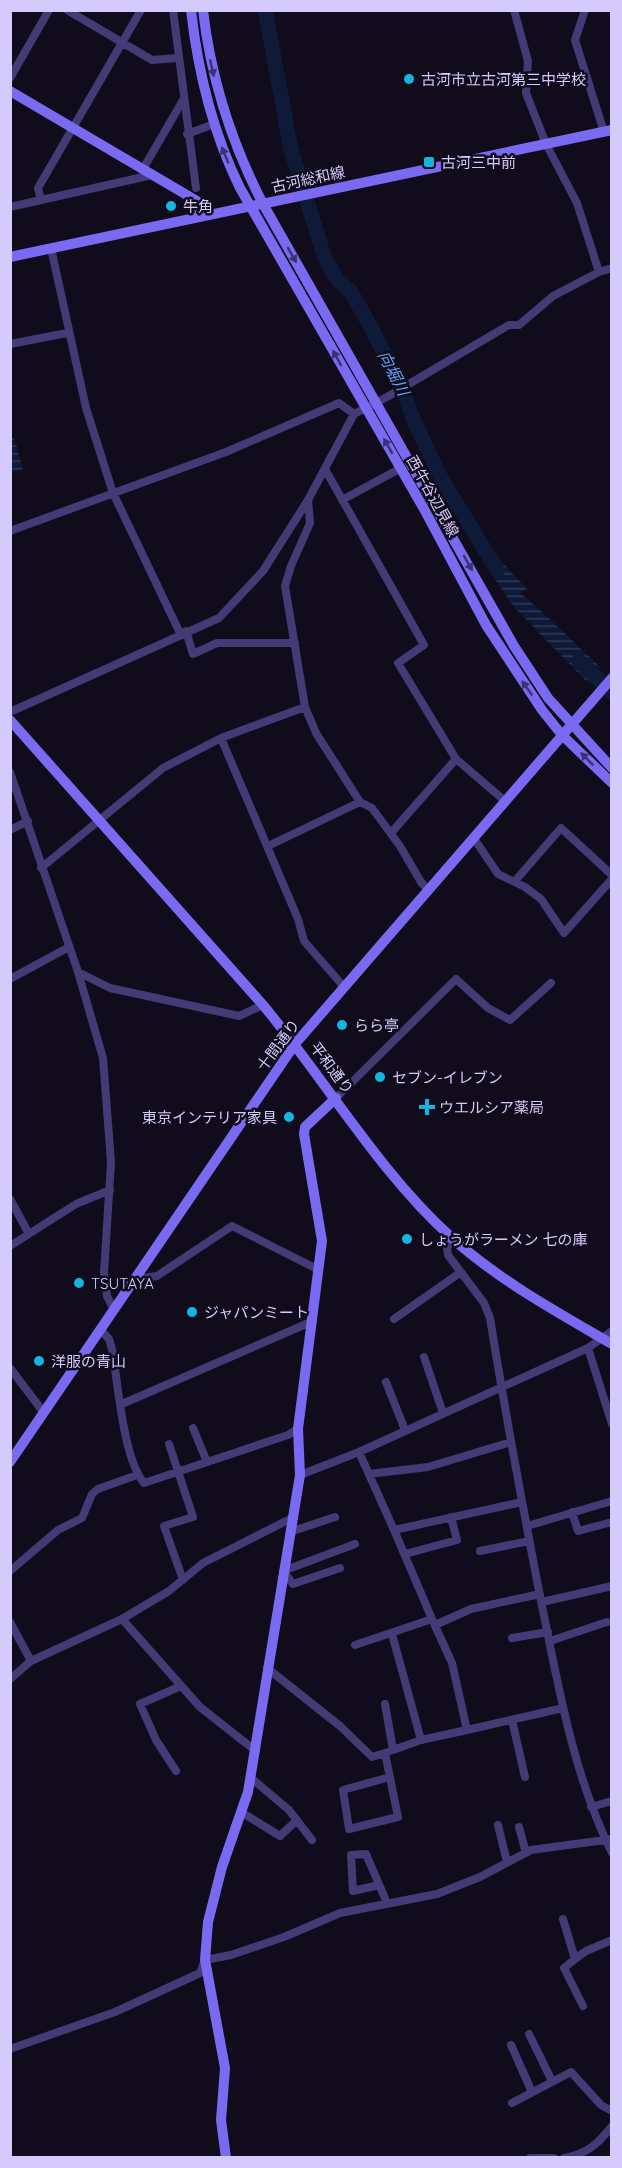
<svg xmlns="http://www.w3.org/2000/svg" width="622" height="2168" font-family="Quicksand,'Noto Sans JP',sans-serif">
	<defs>
		<pattern id="water-rules" width="6" height="5" patternUnits="userSpaceOnUse" patternTransform="scale(1.5)"><rect width="6" height="5" fill="#0e1a38"/><path d="M0 2.5h6" fill="none" stroke="#303a56"/></pattern>
	</defs>
	<rect width="100%" height="100%" fill="#100c1b"/>
	<path fill="url(#water-rules)" d="M14 438 23 469 11 472V439Z
		M486 554 498 558 527 589 520 593C548 616 573 642 600 667L587 682 513 606 483 561Z"/>
	<g fill="none" stroke-linecap="round" stroke-linejoin="round">
		<path stroke="#0e1a38" stroke-width="15" d="M265 10 291 149 324 256 337 279 351 292 368 322 402 387 414 421 441 478 497 570
			M579 661 612 692"/>
		<path stroke="#433b76" stroke-width="8" d="M67 10 152 60 177 58
			M173 10 196 188
			M514 10 528 61 526 93 546 144 577 203 599 272
			M585 10 575 40 604 132
			M10 78 49 10
			M187 134 214 124
			M143 169 183 100
			M41 200 38 188 141 10
			M10 207 152 175
			M51 248 86 408 113 493 180 633
			M10 344 67 333
			M325 469 424 645 398 663 456 759
			M308 500 310 523 291 566 285 586 305 707 316 733 360 802 372 808 400 846 421 882 428 890
			M342 500 401 468
			M10 531 226 452 339 403 354 414
			M186 631 193 654 217 643H295
			M10 712 219 618 263 571 308 500 354 414 387 397 509 325H519L553 296 599 272 612 268
			M221 738 298 919 304 941 344 987
			M10 772 78 972 103 1058 111 1162 104 1273 107 1296 114 1310
			M10 830 28 821
			M391 833 456 759 505 801
			M473 837 498 874 525 887 541 899 564 933 612 879
			M268 846 360 802
			M41 868 163 768 221 738 305 707
			M515 881 561 828 612 875
			M78 972 110 988 239 1016 263 1005
			M10 979 69 947
			M336 1098 456 979 488 1008 510 1020 551 983
			M10 1199 29 1234
			M453 1239 447 1248 448 1255 484 1303 490 1318C505 1411 522 1503 540 1596 558 1683 572 1772 612 1853
			M10 1246 76 1204 110 1190
			M136 1279 157 1276 232 1226 319 1270
			M394 1319 461 1272
			M101 1330 109 1339 112 1349C118 1382 123 1459 144 1483L288 1435 298 1429
			M588 1348 612 1424
			M424 1357 443 1413
			M10 1368 44 1413
			M386 1382 405 1430
			M122 1404 313 1321
			M193 1428 207 1462
			M169 1444 193 1517 164 1526 183 1580
			M359 1452 394 1530 522 1502
			M369 1474 428 1467 511 1442
			M300 1475 359 1452 588 1348 612 1331
			M572 1512 578 1531 612 1522
			M527 1526 612 1501
			M290 1532 335 1517
			M480 1551 529 1541
			M405 1554 457 1540 451 1517
			M340 1568 293 1584 283 1571 355 1544
			M10 1571 58 1530 82 1518 92 1494 98 1489 137 1475
			M542 1602 612 1586
			M122 1619 200 1707 256 1751
			M10 1622 31 1661
			M435 1625 471 1609 540 1594
			M512 1638 548 1632
			M550 1641 607 1622
			M355 1645 432 1619 394 1530
			M267 1668 340 1726 372 1757 388 1752
			M10 1679 31 1661 122 1619 169 1591 203 1563 292 1518
			M385 1704 393 1750 421 1740 392 1634
			M512 1720 525 1777
			M467 1730 563 1708
			M421 1740 467 1730 452 1663 432 1619
			M385 1753 398 1817 349 1829 343 1790 390 1777
			M176 1771 156 1740 140 1704 181 1686
			M251 1778 289 1810 312 1840
			M591 1807 612 1801
			M241 1812 280 1836 297 1820
			M498 1825 507 1862
			M519 1827 526 1853
			M379 1885 353 1891 351 1855 366 1854 387 1903
			M563 1919 575 1959 564 1968 583 2006
			M575 1959 586 1951 612 1940
			M529 2034 552 2081
			M511 2045 532 2092
			M10 2049 115 2012 200 1973 205 1960 231 1955 284 1937 340 1913 437 1894 480 1877 531 1850 612 1839
			M512 2103 571 2072 601 2105 612 2111
			M530 2158H554
			M564 2158C587 2154 598 2144 612 2126"/>
		<path stroke="#7a6af2" stroke-width="10" d="M191 10C198 73 212 131 240 188L424 509 486 625 542 710 562 735 612 783
			M203 10C211 80 231 142 263 204L514 646 548 698 612 768
			M10 91 197 201 201 217
			M10 257 612 130
			M10 720 263 1005C327 1082 378 1171 452 1238 500 1281 557 1312 612 1344
			M10 1462 295 1044 612 678
			M226 2158 221 2120 225 2068 205 1960 208 1922 222 1867 248 1792 300 1475 298 1429 322 1241 304 1134 305 1127 336 1098"/>
	</g>
	<defs><path id="oneway-solid" d="M-6-.8H1V-3.2L6.5 0L1 3.2V.8H-6Z" transform="scale(1.5)"/></defs>
	<g fill="#3a3271">
		<use href="#oneway-solid" transform="translate(212 68) rotate(77)"/>
		<use href="#oneway-solid" transform="translate(225 155) rotate(-113)"/>
		<use href="#oneway-solid" transform="translate(292 255) rotate(60)"/>
		<use href="#oneway-solid" transform="translate(337 358) rotate(-119)"/>
		<use href="#oneway-solid" transform="translate(388 446) rotate(-120)"/>
		<use href="#oneway-solid" transform="translate(468 563) rotate(60)"/>
		<use href="#oneway-solid" transform="translate(527 688) rotate(-125)"/>
		<use href="#oneway-solid" transform="translate(587 759) rotate(-135)"/>
	</g>
	<g fill="#13b7de" stroke="#100c1b" stroke-width="2">
		<circle cx="409" cy="79" r="6"/>
		<rect x="423" y="156" width="12" height="12" rx="3"/>
		<circle cx="171" cy="206" r="6"/>
		<circle cx="342" cy="1025" r="6"/>
		<circle cx="380" cy="1077" r="6"/>
		<path d="M424 1098h6v6h6v6h-6v6h-6v-6h-6v-6h6z"/>
		<circle cx="289" cy="1117" r="6"/>
		<circle cx="407" cy="1239" r="6"/>
		<circle cx="79" cy="1283" r="6"/>
		<circle cx="192" cy="1312" r="6"/>
		<circle cx="39" cy="1361" r="6"/>
	</g>
	<g text-anchor="middle" dominant-baseline="central" stroke-width="5" stroke-linejoin="round" paint-order="stroke">
		<g font-size="15" fill="#d4cafb" stroke="#100c1b" text-anchor="start">
			<text x="421" y="79">古河市立古河第三中学校</text>
			<text x="441" y="162">古河三中前</text>
			<text x="183" y="206">牛角</text>
			<text x="354" y="1025">らら亭</text>
			<text x="392" y="1077">セブン-イレブン</text>
			<text x="439" y="1107">ウエルシア薬局</text>
			<text x="277" y="1117" text-anchor="end">東京インテリア家具</text>
			<text x="419" y="1239">しょうがラーメン 七の庫</text>
			<text x="91" y="1283">TSUTAYA</text>
			<text x="204" y="1312">ジャパンミート</text>
			<text x="51" y="1361">洋服の青山</text>
		</g>
		<g font-size="15" fill="#d4cafb" stroke="#100c1b">
			<text transform="translate(308 179) rotate(-12)">古河総和線</text>
			<text transform="translate(433 496) rotate(61)">西牛谷辺見線</text>
			<text transform="translate(278 1045) rotate(-53)">十間通り</text>
			<text transform="translate(332 1068) rotate(53)">平和通り</text>
		</g>
		<g font-size="16" font-style="italic" fill="#61a1f2" stroke="#100c1b">
			<text transform="translate(394 373) rotate(63)">向堀川</text>
		</g>
	</g>
	<rect width="622" height="2168" fill="none" stroke="#d4cafb" stroke-width="24"/>
</svg>
